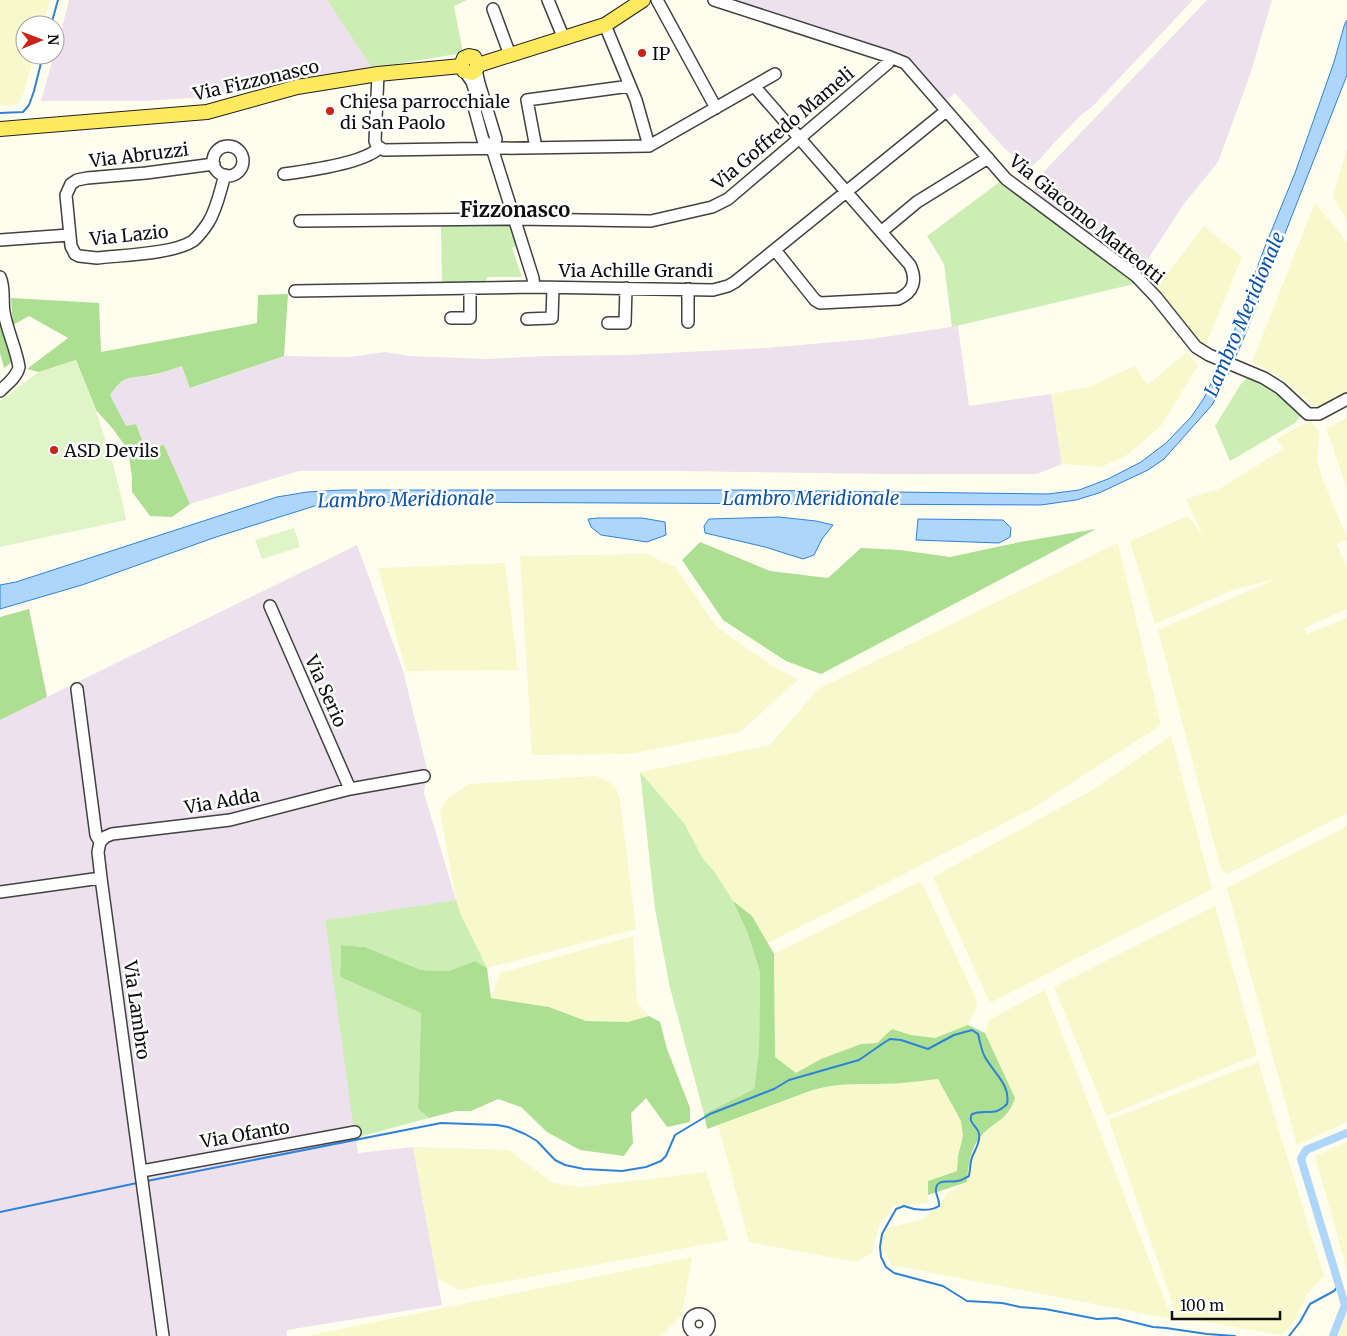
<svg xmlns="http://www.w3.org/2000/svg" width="1347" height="1336" font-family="Merriweather,serif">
	<rect width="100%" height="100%" fill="#fffeee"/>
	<path fill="#ede1ed" d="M69 0H327L372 68 292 79 220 96 146 101H41L54 55H55Z
		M730 0H1193L1092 107 1081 115 1054 143 1041 158 1029 169 1004 148 955 93 946 101 914 62 899 53Z
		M1207 0H1272L1251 72 1218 162 1183 205 1141 270 1033 192 1034 182Z
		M958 326 969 406 1051 394 1062 464 1037 474H887L677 471H299L190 504 164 445 145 448 136 424 126 427 110 395 116 385 129 377 150 376 182 366 191 388 284 356 350 357 385 352 409 356 488 359 545 356 627 355 765 348 870 339Z
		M357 545 403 670 427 769 424 793 456 900 325 920 358 1153 413 1147 442 1305 287 1330V1336H0V720Z"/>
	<path fill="#f7f8cb" d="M0 0H50L43 25H25V55H34L23 95 18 103 13 105H0Z
		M1347 149V221L1333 197Z
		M1315 203 1347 242V393L1317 409 1279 376 1252 362Z
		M1204 226 1242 257 1204 349 1156 288Z
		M1187 352 1198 366 1161 426 1127 455 1101 467 1062 464 1051 394 1088 387 1135 366 1147 385Z
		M1347 418V488L1326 428Z
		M1310 421 1319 431 1317 461 1323 480 1347 537V540L1337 544 1347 569V609L1304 628 1307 634 1347 618V813L1227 874 1221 870 1158 630 1276 579 1235 589 1155 624 1130 541 1188 516 1203 535 1186 499 1221 488 1283 449 1276 439Z
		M1118 543 1161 725 1030 810 766 944 752 916 733 901 714 871 703 859 684 823 640 772 770 745 818 689Z
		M647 554 675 567 717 627 768 663 798 680 740 732 630 754 532 755 520 556Z
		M505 563 518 670 406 671 378 568Z
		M1171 736 1212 889 990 1003 933 877 1091 791Z
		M596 776 608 781 616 788 620 799 636 929 487 968 461 915 456 900 440 811 448 798 469 784Z
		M1347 826V1122L1297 1145 1227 888Z
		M921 881 978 1003 968 1025 935 1038 911 1035 892 1029 877 1043 861 1044 821 1059 796 1073 775 1057 774 954Z
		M1215 906 1257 1055 1107 1116 1054 987Z
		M633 936 637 1002 649 1016 628 1022 586 1021 549 1007 491 998 500 973Z
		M1045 990 1172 1319 891 1265 880 1240 888 1228 921 1220 939 1206 946 1194 967 1182 969 1159 981 1136 1011 1111 1015 1098 985 1033 989 1020Z
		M1258 1062 1324 1276 1308 1293 1292 1325 1281 1335 1177 1317 1109 1120Z
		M938 1079 961 1121 963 1136 958 1156 957 1171 928 1181V1203L894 1206 879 1226 872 1253 856 1262 749 1242 718 1124 830 1085 854 1083 880 1084Z
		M1347 1142V1271L1315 1156Z
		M413 1147 509 1150 553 1183 582 1187 706 1172 729 1240 459 1290 437 1278Z
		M692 1257 682 1315 661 1336H307Z
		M1347 1312V1336H1338Z"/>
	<path fill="#ccedb4" d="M327 0H467L454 6 463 53 372 68Z
		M1001 181 1009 190 1028 201 1129 275 1134 284 952 327 944 264 927 236Z
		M509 224 512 227 518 245 512 248 522 277H487L486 284H442L441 225Z
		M1248 377 1274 387 1301 415 1295 423 1230 461 1215 426 1241 384Z
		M640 772 684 823 703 859 714 871 733 901 748 934 760 972 759 1052 754 1089 704 1114 670 988 655 909Z
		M456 900 461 915 487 968 475 961 448 971 421 970 365 947 341 945 340 977 421 1013 418 1109 429 1118 355 1138 325 920Z"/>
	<path fill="#acdf92" d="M288 294 284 356 190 388 182 366C172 369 161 373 151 375 129 379 125 373 110 395L126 426 136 424 145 448 164 445 190 504 172 517 150 516 132 492V477L128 450 113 429 96 410 76 360 39 372 27 369 68 338 29 316 13 325 11 298 99 303 101 352 257 323 258 295Z
		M0 299 12 362 4 368 0 353Z
		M1096 529 821 674 786 661 723 620 682 560 700 542 770 571 828 578 861 548 900 550 950 557 1020 542Z
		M29 609 47 697 0 720V617Z
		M733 901 752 916 774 954 775 1057 796 1073 821 1059 861 1044 877 1043 892 1029 911 1035 935 1038 968 1025 985 1033 1015 1098C1008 1120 996 1120 982 1135 970 1148 968 1166 967 1182L928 1195V1181L957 1171 958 1156 963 1136 961 1121 938 1079C919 1081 899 1084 879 1084 854 1084 838 1083 813 1090L707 1129 704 1114 754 1089 759 1051 760 972 748 934Z
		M341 945 365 947 421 970 448 971 475 961 487 968 491 998 549 1007 586 1021 628 1022 649 1016 660 1022 667 1049 690 1108V1122L667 1127 646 1098 631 1113 633 1143 624 1156 580 1150 547 1132 521 1107 498 1099 471 1111H456L429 1118 418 1109 421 1013 340 977Z"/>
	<path fill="#dff4c7" d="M76 360C97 412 116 465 126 520L0 547V401L37 373Z
		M294 528 300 547 262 559 255 540Z"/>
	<path fill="#aed6fb" stroke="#2e82d9" d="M1347 20V75L1248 328 1230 370 1212 405 1164 459 1148 470 1099 493 1076 500 1041 505 412 502 321 504 216 537 82 585 0 609V585L16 582 277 497 307 492 342 490H742L1048 494 1079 490 1108 479 1141 462 1166 443 1191 417 1204 398 1228 348 1264 249 1295 173 1334 62 1345 23Z
		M779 517 816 521 833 525 822 539 814 555 803 559 765 547 705 533 704 526 709 519Z
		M598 518H642L665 522 666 535 647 542 601 535 591 527 588 519Z
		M918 519 1003 520 1011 528 1010 537 999 543 916 540Z"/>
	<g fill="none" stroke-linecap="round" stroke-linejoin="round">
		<path stroke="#2e82d9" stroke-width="2" d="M51 25 58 0
			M0 113 23 112 29 105 34 91 43 55
			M147 1181 441 1123 497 1125 508 1127 525 1134 537 1141 555 1160 565 1165 584 1169 622 1171 646 1167 661 1161 666 1156 675 1135 710 1114 774 1089 789 1080 859 1060 885 1042 890 1039 901 1040 928 1049 954 1035 972 1030 978 1034C980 1041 981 1050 985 1057 993 1072 1011 1085 1007 1104 993 1118 987 1108 972 1114 967 1123 978 1126 979 1134 981 1144 973 1151 971 1161 970 1166 970 1171 969 1176 965 1178 961 1181 957 1181 949 1183 937 1178 936 1189 935 1195 940 1199 939 1206 930 1212 914 1210 904 1206L896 1209 882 1234 880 1247 881 1257 886 1267 894 1273 943 1286 967 1301 1002 1303 1020 1307 1045 1309 1097 1319 1116 1318 1153 1327 1166 1328 1207 1334 1235 1336
			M0 1212 137 1183
			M1289 1336 1300 1322 1310 1304 1334 1291 1339 1285"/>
		<path stroke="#aed6fb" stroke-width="8" d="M1333 1336 1345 1305 1301 1159 1306 1150 1347 1133"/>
		<defs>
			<path id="minor" d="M548 0 564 39
				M657 0 716 108
				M714 0 890 57 905 63 1006 179 1136 276 1156 297 1196 347 1209 355 1264 378 1280 388 1308 414H1319L1347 399
				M493 9 510 55
				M605 25 636 100 649 146
				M466 73 472 82 475 91 474 107 483 140 492 148 496 139 479 83 476 70
				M378 74 375 141 377 146 384 150 649 146 775 74
				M754 86 910 265C917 280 914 292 898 299L820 303 815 300 775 250
				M213 161a15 15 0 1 1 30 0a15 15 0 1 1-30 0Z
				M492 148 533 278 534 287
				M536 148 527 100 630 86
				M214 164 146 173 87 178 77 180 71 184 66 195 71 246 75 254 79 256 97 258C122 255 173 254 193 241 199 236 204 229 208 223 217 209 220 191 225 175
				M284 174C307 171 364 163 379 148
				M300 221 515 219 651 221 712 207 728 199 888 63 890 57
				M881 232 917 202 988 158
				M0 240 69 235
				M0 277C5 288 2 300 4 312 7 331 16 348 19 367 17 377 7 384 0 391
				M295 291 534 287 713 290 728 286 735 282 946 111
				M451 318H470V288
				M527 319 552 318 553 288
				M688 322V289
				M608 323H625L626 288
				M270 606 350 789
				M77 689 96 835 100 842 98 852 101 878 163 1336
				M100 842 105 837 112 834 230 820 350 789 424 776
				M0 892 101 878
				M142 1171 355 1132
				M689 1324a10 10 0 1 1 20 0a10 10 0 1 1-20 0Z"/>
			<path id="major" d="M461 66 464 71 472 73 476 70 478 65 605 25 643 0
				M461 66 464 58 469 56 474 57 478 65
				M0 129 207 112 297 87 378 74 461 66"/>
		</defs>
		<use href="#minor" stroke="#414141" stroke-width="14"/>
		<use href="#major" stroke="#1f1f1f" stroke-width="16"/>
		<use href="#minor" stroke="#fff" stroke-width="11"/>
		<use href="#major" stroke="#ffe95e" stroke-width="14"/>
	</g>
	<g fill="#ca2419" stroke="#fff" stroke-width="2">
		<circle cx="642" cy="53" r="5"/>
		<circle cx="330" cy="111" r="5"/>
		<circle cx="54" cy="450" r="5"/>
	</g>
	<g text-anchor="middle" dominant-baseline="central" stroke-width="5" stroke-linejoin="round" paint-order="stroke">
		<g font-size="18" fill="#0e0e0e" stroke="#fff" text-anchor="start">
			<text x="652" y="53">IP</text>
			<text x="340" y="101">Chiesa parrocchiale<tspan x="340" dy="21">di San Paolo</tspan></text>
			<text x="64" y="450">ASD Devils</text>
		</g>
		<g font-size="18" fill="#0e0e0e" stroke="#fff">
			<text transform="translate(256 80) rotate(-13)">Via Fizzonasco</text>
			<text transform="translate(783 128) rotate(-40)">Via Goffredo Mameli</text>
			<text transform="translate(139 155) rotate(-7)">Via Abruzzi</text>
			<text transform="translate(1087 219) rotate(39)">Via Giacomo Matteotti</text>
			<text transform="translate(129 235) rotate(-6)">Via Lazio</text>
			<text x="636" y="270">Via Achille Grandi</text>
			<text transform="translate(326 691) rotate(66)">Via Serio</text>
			<text transform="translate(222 801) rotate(-10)">Via Adda</text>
			<text transform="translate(137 1010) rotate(82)">Via Lambro</text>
			<text transform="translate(245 1134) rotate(-10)">Via Ofanto</text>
		</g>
		<g font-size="19" font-style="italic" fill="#0c54ab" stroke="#fff">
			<text transform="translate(1244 314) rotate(-67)">Lambro Meridionale</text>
			<text x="811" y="498">Lambro Meridionale</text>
			<text transform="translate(406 499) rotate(-1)">Lambro Meridionale</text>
		</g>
		<g font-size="20" font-weight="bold" fill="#0e0e0e" stroke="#fff">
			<text x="515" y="209">Fizzonasco</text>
		</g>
	</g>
	<g transform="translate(40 40) rotate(89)"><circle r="24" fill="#ffffff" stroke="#9f9f9f"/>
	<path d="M0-4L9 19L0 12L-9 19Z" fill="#ca2419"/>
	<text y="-8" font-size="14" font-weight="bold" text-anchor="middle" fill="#0e0e0e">N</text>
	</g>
	<path d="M1172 1311v8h108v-8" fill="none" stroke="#0e0e0e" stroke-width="2.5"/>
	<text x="1180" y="1311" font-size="15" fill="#0e0e0e" stroke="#ffffff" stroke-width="4" paint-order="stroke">100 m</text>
</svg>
